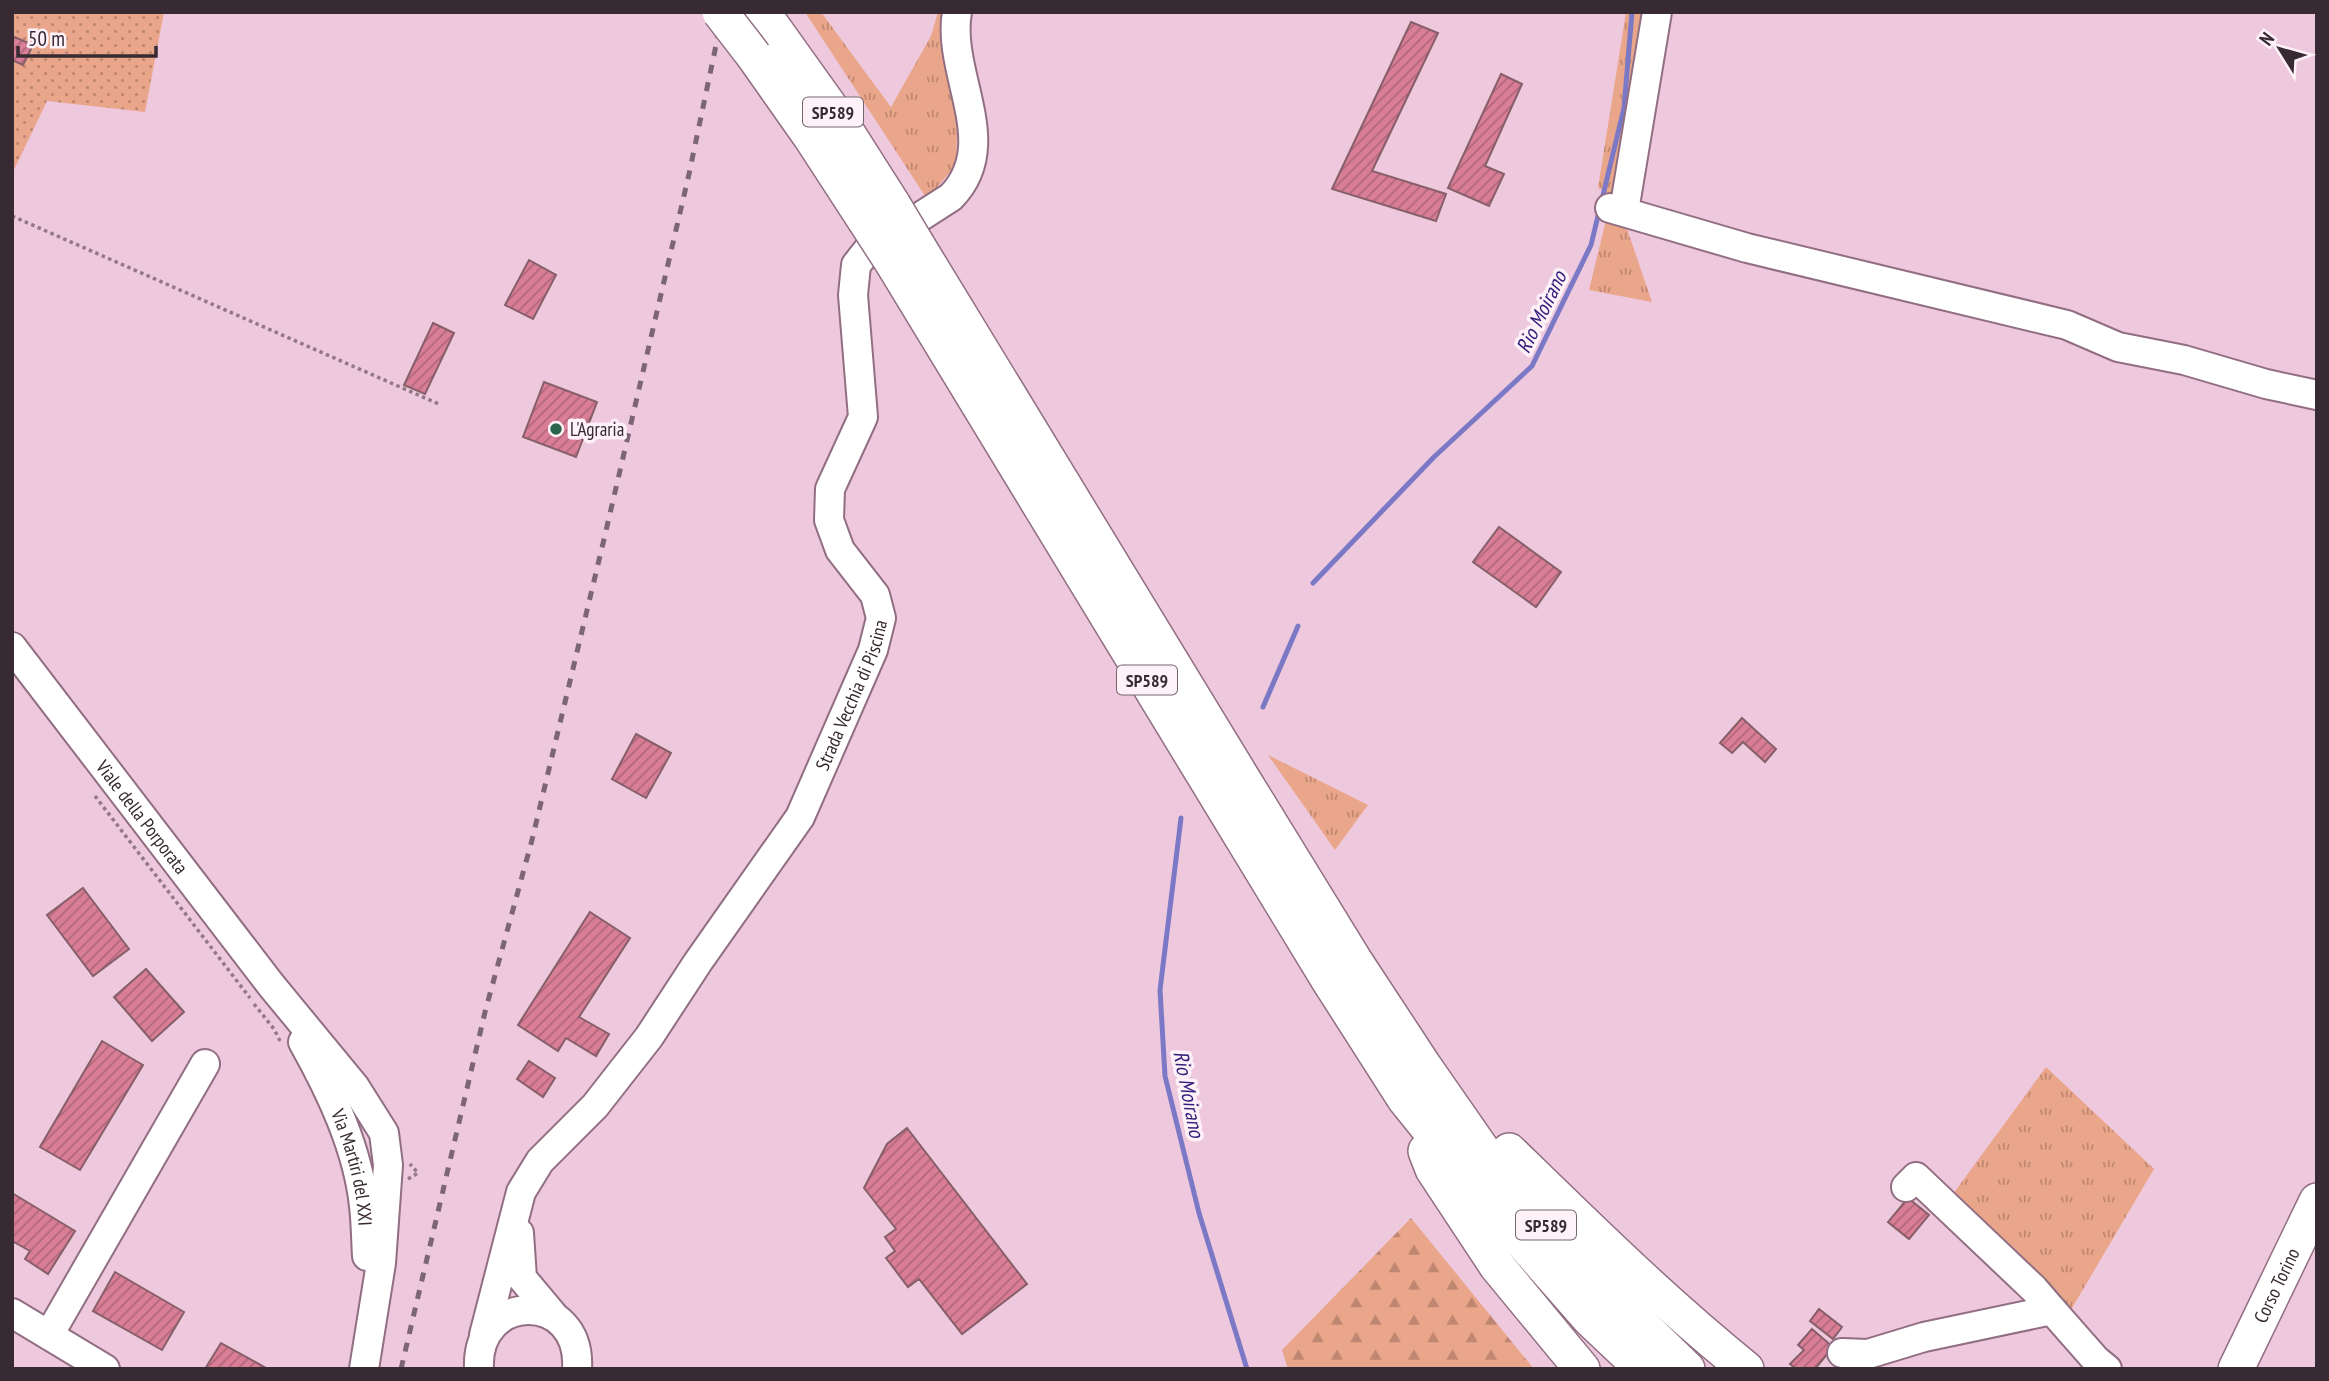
<svg xmlns="http://www.w3.org/2000/svg" width="2329" height="1381" font-family="'PT Sans Narrow',sans-serif">
	<defs>
		<pattern id="grass-tufts" width="24" height="20" patternUnits="userSpaceOnUse" patternTransform="scale(1.75)"><rect width="24" height="20" fill="#eaa68a"/><path d="M3 7l-1-3M5 7V3M7 7l1-3M15 17l-1-3M17 17v-4M19 17l1-3" fill="none" stroke="#bf8771"/></pattern>
		<pattern id="forest-firs" width="22" height="20" patternUnits="userSpaceOnUse" patternTransform="scale(1.75)"><rect width="22" height="20" fill="#eaa68a"/><path d="M5 1l3.5 6h-7zM16 11l3.5 6h-7z" fill="#bf8771"/></pattern>
		<pattern id="park-dots" width="8" height="8" patternUnits="userSpaceOnUse" patternTransform="scale(1.75)"><rect width="8" height="8" fill="#eaa68a"/><path d="M2 2h.1M6 6h.1" fill="none" stroke="#bf8771" stroke-width="1.8" stroke-linecap="round"/></pattern>
		<pattern id="building-hatch" width="6" height="6" patternUnits="userSpaceOnUse" patternTransform="scale(1.75)"><rect width="6" height="6" fill="#d97e96"/><path d="M-1 1l2-2M0 6l6-6M5 7l2-2" fill="none" stroke="#b1677b"/></pattern>
	</defs>
	<rect width="100%" height="100%" fill="#eec8dd"/>
	<path fill="url(#grass-tufts)" d="M805 12H821L891 107 931 36 938 12H946L958 104 956 165 927 199Z
		M1626 12H1648L1618 197 1598 188Z
		M1606 220 1626 226 1652 302 1589 290Z
		M1268 755 1368 805 1335 850Z
		M2046 1067 2154 1169 2065 1320 1953 1194Z"/>
	<path fill="url(#forest-firs)" d="M1411 1218 1534 1369H1288L1282 1350Z"/>
	<path fill="url(#park-dots)" d="M12 12H164L145 112 47 101 12 174Z"/>
	<g fill="none" stroke-linecap="round" stroke-linejoin="round">
		<path stroke="#7b79c6" stroke-width="5" d="M1313 583 1434 457 1532 366 1591 245 1624 108 1632 12
			M1263 707 1298 626
			M1181 818 1160 990 1165 1076 1199 1213 1247 1369"/>
	</g>
	<path fill="url(#building-hatch)" stroke="#865f68" stroke-width="2" d="M1411 22 1438 33 1372 171 1446 194 1436 221 1332 189Z
		M12 36 33 45 23 65 12 60Z
		M1501 74 1522 84 1485 166 1504 174 1489 206 1448 188Z
		M529 260 556 275 533 319 505 305Z
		M433 323 454 333 425 394 404 385Z
		M544 382 597 402 576 457 523 437Z
		M1499 527 1561 572 1536 607 1473 562Z
		M1742 718 1776 749 1765 762 1743 742 1732 753 1720 743Z
		M636 734 671 753 646 798 612 779Z
		M83 888 129 949 93 976 47 915Z
		M590 912 630 938 579 1017 609 1034 596 1056 566 1038 558 1051 518 1025Z
		M146 969 184 1012 152 1041 114 997Z
		M102 1041 143 1065 80 1170 40 1147Z
		M529 1061 555 1078 543 1097 517 1079Z
		M907 1128 1027 1284 962 1334 919 1279 908 1287 886 1258 895 1251 885 1237 896 1229 864 1188 887 1144Z
		M12 1193 75 1231 48 1274 25 1259 30 1251 12 1241Z
		M1908 1198 1929 1215 1909 1239 1888 1222Z
		M115 1272 184 1312 162 1350 93 1311Z
		M1819 1309 1842 1327 1833 1339 1810 1321Z
		M1812 1329 1833 1347 1815 1369H1796L1790 1364 1804 1350 1798 1345Z
		M221 1343 268 1369H205Z"/>
	<g fill="none" stroke-linecap="round" stroke-linejoin="round">
		<defs>
			<g id="minor">
				<path d="M1610 208 1747 248 2067 325 2118 347 2184 360 2266 384 2317 395"/>
				<path d="M1624 211 1657 12"/>
				<path id="s1" d="M12 647 271 985 355 1087 384 1133 388 1165 381 1263 364 1369"/>
				<path id="s2" d="M303 1042C331 1092 358 1149 364 1206 366 1223 366 1240 367 1256"/>
				<path d="M1906 1187 1916 1177 2034 1289 2052 1310"/>
				<path d="M519 1233 522 1278 553 1315"/>
				<path d="M12 1313 105 1369"/>
				<path d="M49 1335 205 1064"/>
				<path id="s3" d="M484 1335 521 1192 540 1161 595 1106 649 1037 698 962 800 817 873 650 881 618 875 595 840 550 829 520 830 489 863 417 853 295 856 265 867 251 951 197C1003 144 946 74 957 12"/>
				<path d="M1842 1353 1868 1354 1924 1337 2052 1310 2096 1360 2107 1369"/>
				<path d="M479 1369C475 1291 582 1290 577 1369"/>
			</g>
			<g id="major">
				<path d="M762 12 837 117 893 205"/>
				<path d="M754 56 811 137 865 220"/>
				<path d="M917 245 1242 778 1354 960 1423 1065 1489 1160 1586 1271 1687 1369"/>
				<path d="M891 260 1327 977 1405 1099 1492 1207 1590 1319 1643 1369"/>
				<path d="M1426 1151 1433 1169 1497 1266 1582 1369"/>
				<path d="M1509 1151C1586 1226 1662 1301 1746 1369"/>
				<path id="s4" d="M2236 1369 2317 1201"/>
			</g>
		</defs>
		<use href="#minor" stroke="#916e82" stroke-width="32"/>
		<use href="#major" stroke="#916e82" stroke-width="38"/>
		<path stroke="#937987" stroke-width="3.5" stroke-dasharray="3.5 3.5" stroke-linecap="butt" d="M12 216 441 405
			M95 796 250 998
			M254 1004 274 1029 280 1041
			M408 1179 418 1173 410 1164"/>
		<use href="#minor" stroke="#fff" stroke-width="28"/>
		<use href="#major" stroke="#fff" stroke-width="35"/>
		<path stroke="#7d6673" stroke-width="5" stroke-dasharray="9 9" stroke-linecap="butt" d="M401 1369 485 1012 532 840 605 535 689 174 723 12"/>
		<defs>
			<path id="major-bridge" d="M720 12 754 56
				M893 205 917 245
				M865 220 891 260"/>
		</defs>
		<use href="#major-bridge" stroke="#916e82" stroke-width="38" stroke-linecap="butt"/>
		<use href="#major-bridge" stroke="#fff" stroke-width="35"/>
	</g>
	<circle fill="#2b644c" stroke="#fef1f8" stroke-width="2.5" cx="556" cy="429" r="7"/>
	<g text-anchor="middle" dominant-baseline="central" stroke-width="7" stroke-linejoin="round" paint-order="stroke">
		<g fill="#fef1f8" stroke="#73666d" stroke-width="2">
			<rect x="803" y="97.5" width="60" height="29" rx="5"/>
			<rect x="1117" y="665.5" width="60" height="29" rx="5"/>
			<rect x="1516" y="1210.5" width="60" height="29" rx="5"/>
		</g>
		<g font-size="18" font-weight="bold" fill="#382a32">
			<text x="833" y="112">SP589</text>
			<text x="1147" y="680">SP589</text>
			<text x="1546" y="1225">SP589</text>
		</g>
		<g font-size="19" fill="#382a32" stroke="#fef1f8" text-anchor="start">
			<text x="570" y="429">L'Agraria</text>
		</g>
		<g font-size="19" fill="#382a32" stroke="#fef1f8">
			<text stroke="none"><textPath href="#s3" startOffset="749">Strada Vecchia di Piscina</textPath></text>
			<text stroke="none"><textPath href="#s1" startOffset="214">Viale della Porporata</textPath></text>
			<text stroke="none"><textPath href="#s2" startOffset="136">Via Martiri del XXI</textPath></text>
			<text stroke="none"><textPath href="#s4" startOffset="93">Corso Torino</textPath></text>
		</g>
		<g font-size="21" font-style="italic" fill="#32217c" stroke="#fef1f8">
			<text transform="translate(1541 312) rotate(-64)">Rio Moirano</text>
			<text transform="translate(1189 1094) rotate(79)">Rio Moirano</text>
		</g>
	</g>
	<rect width="2329" height="1381" fill="none" stroke="#382a32" stroke-width="28"/>
	<g transform="translate(2280 49) rotate(307)" stroke="#fef1f8" stroke-width="5" paint-order="stroke">
	<path d="M0-5L12 26L0 18L-12 26Z" fill="#382a32"/>
	<text y="-10" font-size="19" font-weight="bold" text-anchor="middle" fill="#382a32">N</text>
	</g>
	<path d="M18 46v10h138v-10" fill="none" stroke="#382a32" stroke-width="3.5"/>
	<text x="28" y="46" font-size="21" fill="#382a32" stroke="#fef1f8" stroke-width="5" paint-order="stroke">50 m</text>
</svg>
